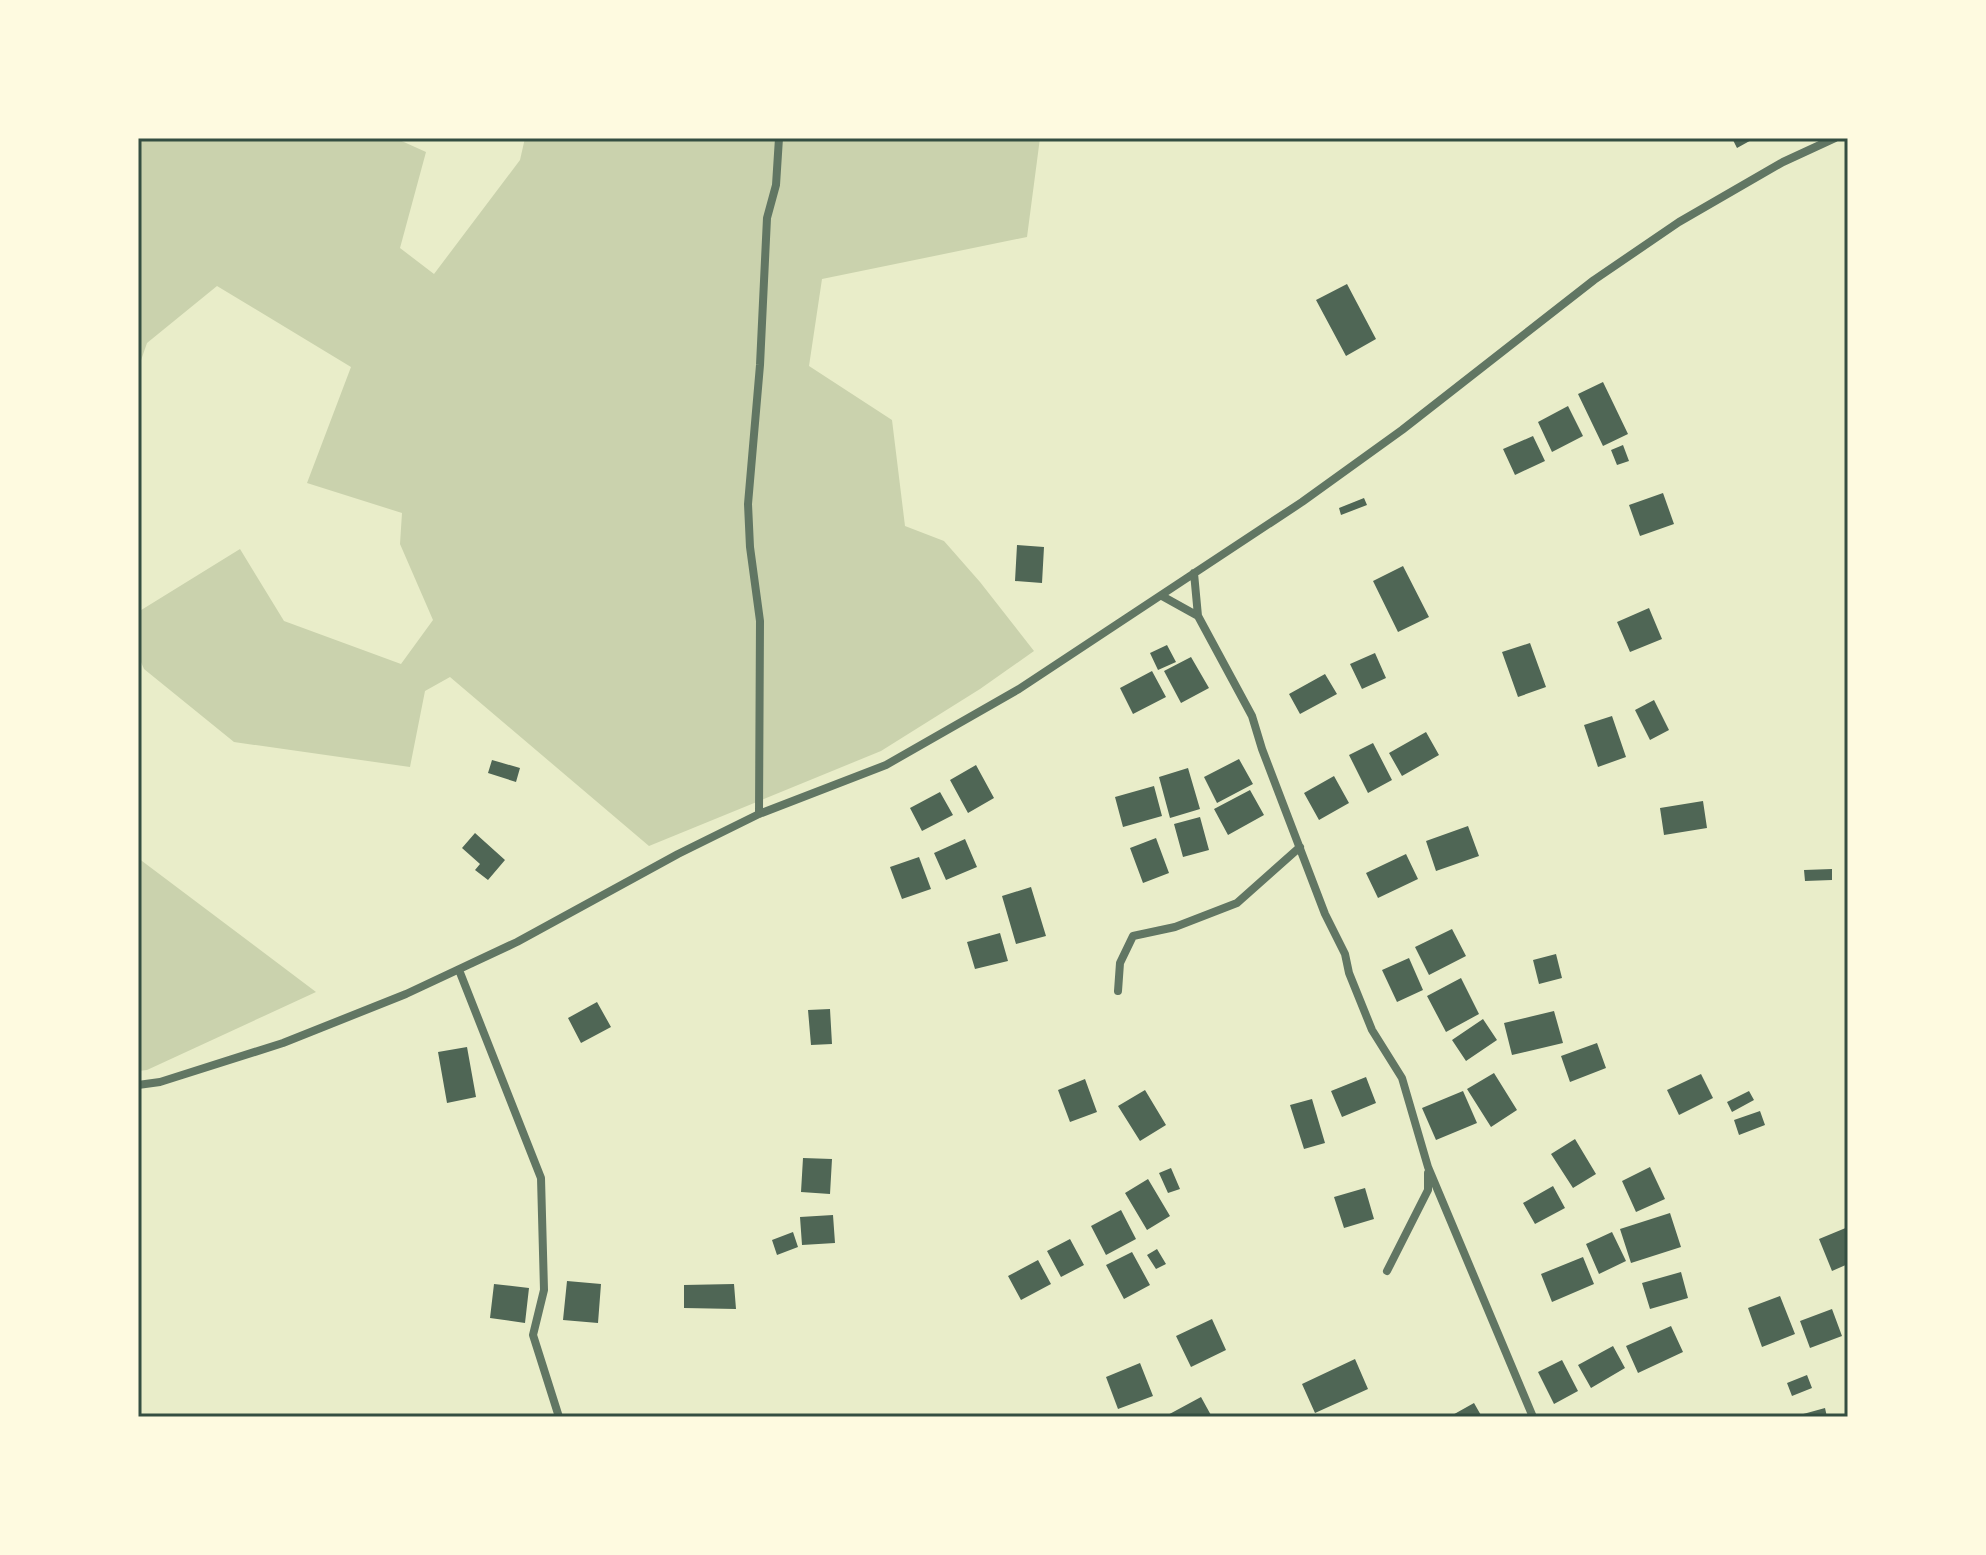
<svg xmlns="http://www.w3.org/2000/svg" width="1986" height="1555" font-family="'PT Sans Narrow',sans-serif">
	<rect width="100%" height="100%" fill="#e9edc9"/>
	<path fill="#cad2ad" d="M138 138H395L426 152 400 248 434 274 520 160 525 138H1040L1027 237 822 279 809 366 892 420 905 526 944 541 980 582 1034 651 980 689 881 751 649 846 450 677 425 691 410 767 234 742 144 669 138 655V612L240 549 284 621 401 664 433 620 400 544 402 513 307 483 351 367 217 286 147 343 138 369Z
		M138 858 316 992 147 1070 138 1071Z"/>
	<path fill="#4f6655" d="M1732 138H1755L1737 148Z
		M1347 284 1376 339 1346 356 1316 300Z
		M1603 382 1628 434 1603 446 1578 394Z
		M1568 406 1583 436 1552 452 1538 422Z
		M1533 436 1545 461 1515 475 1503 449Z
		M1623 445 1629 461 1617 465 1611 450Z
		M1663 493 1674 524 1640 536 1629 505Z
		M1364 498 1367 505 1341 515 1339 508Z
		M1017 545 1044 547 1042 583 1015 581Z
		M1403 566 1429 617 1398 632 1373 581Z
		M1649 608 1662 639 1630 652 1617 622Z
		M1530 643 1546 687 1518 697 1502 652Z
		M1167 645 1176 662 1158 670 1150 653Z
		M1375 653 1386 678 1362 689 1350 664Z
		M1191 657 1209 688 1181 703 1164 671Z
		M1152 671 1166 697 1133 714 1120 688Z
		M1325 674 1337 694 1300 714 1289 694Z
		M1654 700 1669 730 1650 740 1635 710Z
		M1612 716 1626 757 1598 767 1584 725Z
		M1426 732 1439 755 1402 776 1389 753Z
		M1373 743 1392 780 1368 793 1349 755Z
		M1239 759 1253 784 1217 803 1204 777Z
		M492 760 520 768 516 782 488 773Z
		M976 765 994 798 968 813 950 780Z
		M1188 768 1200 809 1170 818 1159 777Z
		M1334 776 1349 803 1319 820 1304 793Z
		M1154 786 1162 816 1123 827 1115 797Z
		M1250 790 1264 815 1228 835 1214 809Z
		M940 792 953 815 922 831 910 808Z
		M1703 801 1707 828 1664 835 1660 808Z
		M1200 817 1209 850 1183 857 1174 824Z
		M1468 826 1479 856 1436 871 1426 841Z
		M475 833 505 860 488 880 475 870 480 864 462 848Z
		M1156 838 1169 873 1143 883 1130 848Z
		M965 839 977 867 946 880 934 853Z
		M1406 854 1418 879 1378 898 1366 873Z
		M919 857 931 889 902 899 890 867Z
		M1832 869V880L1805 881 1804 870Z
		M1031 887 1046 936 1016 944 1002 896Z
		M1452 929 1466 956 1429 975 1415 947Z
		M1000 933 1008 961 975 969 967 942Z
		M1556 954 1562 978 1539 984 1533 960Z
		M1409 958 1423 990 1397 1002 1382 970Z
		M1461 978 1479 1014 1446 1032 1427 996Z
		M597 1002 611 1027 581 1043 568 1018Z
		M830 1009 832 1044 811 1045 808 1010Z
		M1554 1011 1563 1043 1512 1055 1504 1023Z
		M1483 1019 1497 1040 1466 1061 1452 1040Z
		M1597 1043 1606 1068 1570 1082 1561 1056Z
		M467 1047 476 1097 447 1103 438 1052Z
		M1494 1073 1517 1110 1491 1127 1467 1089Z
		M1701 1074 1713 1098 1679 1115 1667 1090Z
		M1366 1077 1376 1103 1342 1117 1331 1091Z
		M1085 1079 1097 1112 1070 1122 1058 1090Z
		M1145 1090 1166 1125 1140 1141 1118 1106Z
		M1463 1091 1477 1123 1436 1140 1422 1108Z
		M1749 1091 1754 1100 1732 1112 1727 1102Z
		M1312 1099 1325 1143 1304 1149 1290 1105Z
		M1760 1111 1765 1125 1739 1135 1734 1120Z
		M1575 1139 1596 1174 1573 1188 1551 1154Z
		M803 1158 832 1159 830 1194 801 1192Z
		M1650 1167 1665 1199 1636 1212 1622 1181Z
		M1171 1168 1180 1189 1168 1193 1159 1173Z
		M1148 1179 1170 1216 1147 1230 1125 1193Z
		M1553 1186 1565 1208 1535 1224 1523 1203Z
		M1365 1188 1374 1219 1344 1228 1334 1197Z
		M1121 1210 1136 1239 1106 1255 1091 1226Z
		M1670 1213 1681 1247 1631 1263 1620 1229Z
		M833 1215 835 1243 802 1245 800 1217Z
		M1848 1227V1264L1832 1271 1819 1239Z
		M793 1232 798 1247 777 1255 772 1240Z
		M1612 1232 1626 1261 1599 1274 1586 1244Z
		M1070 1239 1084 1265 1061 1277 1047 1251Z
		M1157 1249 1166 1264 1156 1269 1147 1255Z
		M1132 1252 1150 1285 1124 1299 1106 1265Z
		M1583 1257 1594 1284 1552 1302 1541 1274Z
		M1038 1260 1051 1284 1021 1300 1008 1276Z
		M1681 1272 1688 1298 1650 1309 1642 1283Z
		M567 1281 601 1284 598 1323 563 1320Z
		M494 1284 529 1288 525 1323 490 1318Z
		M734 1284 736 1309 684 1308V1285Z
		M1780 1296 1795 1334 1762 1347 1748 1308Z
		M1832 1309 1842 1336 1810 1348 1800 1321Z
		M1212 1319 1226 1350 1191 1367 1176 1336Z
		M1671 1326 1683 1352 1638 1373 1626 1346Z
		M1613 1346 1625 1368 1591 1388 1578 1365Z
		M1355 1359 1368 1389 1315 1413 1302 1384Z
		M1562 1360 1578 1391 1554 1404 1538 1372Z
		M1140 1363 1153 1396 1118 1409 1106 1377Z
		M1807 1375 1812 1388 1792 1396 1787 1383Z
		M1201 1397 1212 1417H1164Z
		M1474 1403 1482 1417H1449Z
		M1825 1408 1827 1417H1796V1416Z"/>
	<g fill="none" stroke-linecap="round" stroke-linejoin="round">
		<path stroke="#617663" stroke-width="8" d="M1194 573 1198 616 1252 716 1262 749 1325 914 1345 954 1349 973 1372 1030 1402 1078 1428 1167 1533 1417
			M1162 596 1198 616
			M759 814 760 621 750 547 748 504 760 365 767 218 776 185 779 138
			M459 970 541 1178 544 1290 533 1335 559 1417
			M1118 991 1120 963 1133 936 1175 927 1237 903 1300 847
			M138 1085 160 1082 283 1043 406 994 517 942 678 854 759 814 886 765 1019 689 1302 502 1402 430 1594 280 1679 222 1783 162 1835 138
			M1387 1271 1428 1190V1173"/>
	</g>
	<rect width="1986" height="1555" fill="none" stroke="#fefae0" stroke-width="280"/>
	<rect x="140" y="140" width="1706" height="1275" fill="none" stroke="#344e41" stroke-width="3"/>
</svg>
